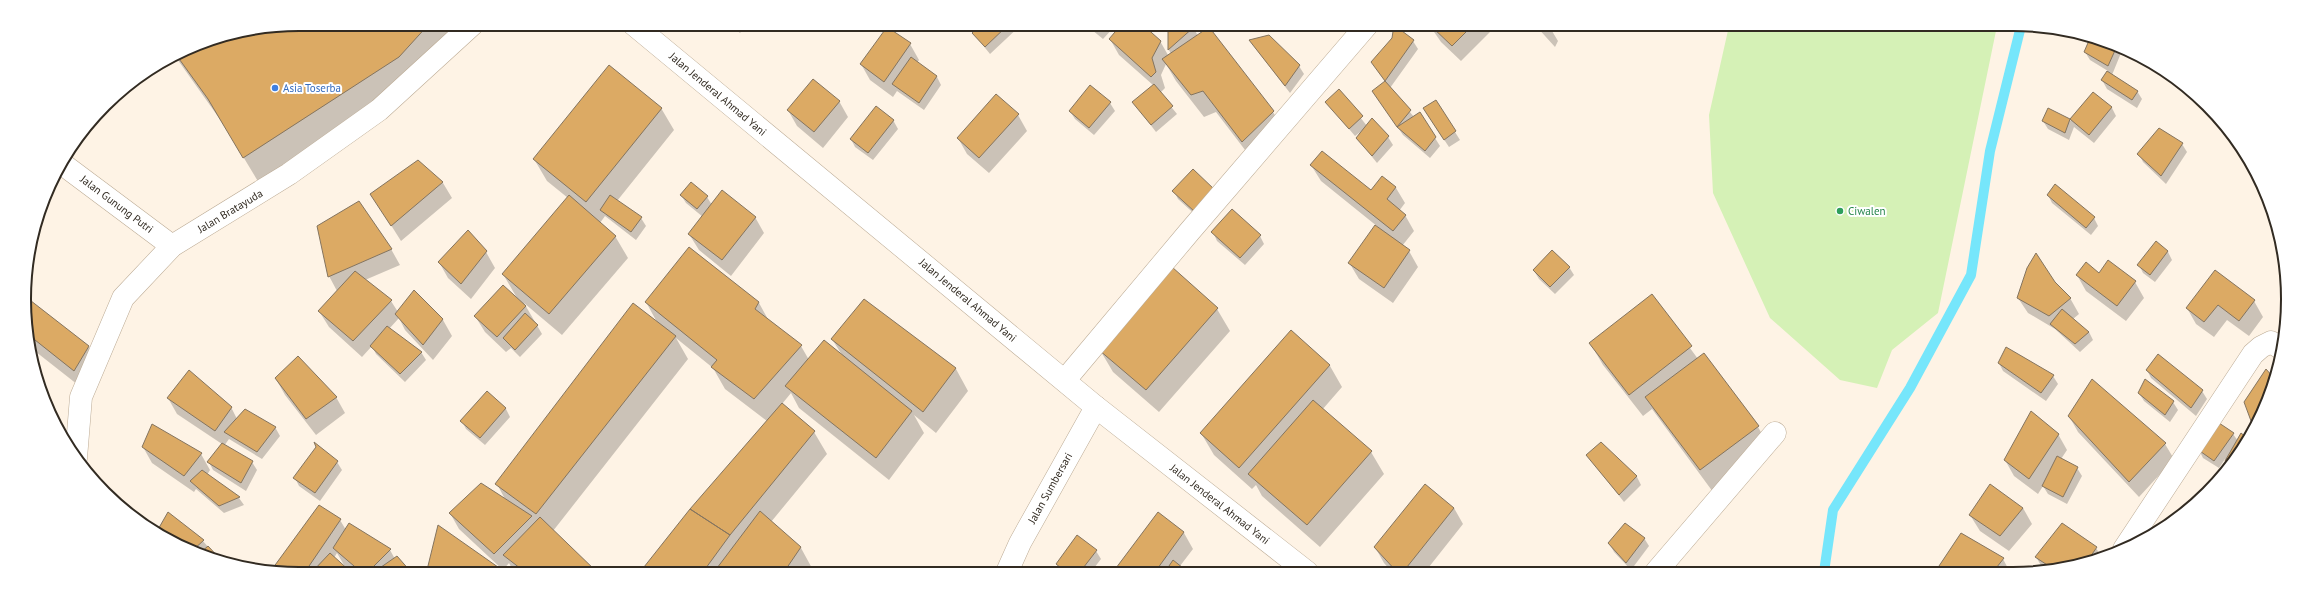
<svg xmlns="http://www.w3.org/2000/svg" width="2312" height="598" font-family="'PT Sans',sans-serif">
	<rect width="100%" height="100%" fill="#fef3e5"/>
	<path fill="#d5f1b6" d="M1729 26H1997L1938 313 1892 350 1877 388 1840 380 1770 318 1713 193 1709 115Z"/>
	<path fill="#0003" d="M299 24H467L414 83 259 183 224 125 175 56 194 45 246 29Z
		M730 25H747L740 33Z
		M982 25H1021L990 54 973 33Z
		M1086 25H1116L1103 39Z
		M1123 25H1145L1144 27 1160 41 1168 55 1171 54 1169 50V25H1192L1198 36 1209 28 1273 112 1286 133 1255 163 1216 112 1204 117 1176 81 1166 64 1161 75 1165 88 1160 93 1177 114 1156 132 1133 102 1153 85 1119 55 1110 39Z
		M1430 26H1496L1461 61 1441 42Z
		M1536 26H1549L1558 41 1555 47Z
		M2092 36 2117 45 2121 53 2112 75 2137 91 2142 99 2137 108 2107 89 2102 80 2108 71 2090 60 2085 52Z
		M1393 39 1413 41 1418 49 1390 88 1414 117 1435 138 1440 146 1430 158 1403 135 1374 92 1386 81 1377 70Z
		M1250 41 1299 66 1304 74 1290 93Z
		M910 44 919 60 917 63 937 77 941 85 924 110 897 91 893 97 870 80 861 64Z
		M1339 90 1367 126 1388 137 1393 145 1377 163 1357 138 1363 130 1355 136 1326 102Z
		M2093 93 2112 108 2116 116 2094 143 2074 127 2069 140 2048 129 2043 121 2049 110 2070 121Z
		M839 101 848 117 823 148 797 126 788 110Z
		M1110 103 1115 111 1094 135 1075 119 1070 111Z
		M661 108 674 130 617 201 641 218 646 226 636 240 605 216 600 223 615 236 628 258 562 335 524 303 542 334 520 357 511 348 506 352 485 332 475 316 517 298 503 274 568 198 547 181 534 159Z
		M1018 115 1027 131 989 173 967 154 958 138Z
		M1429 117 1455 132 1460 140 1449 147Z
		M893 120 898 129 873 160 855 147 851 139Z
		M2182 144 2187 152 2166 184 2143 162 2139 154Z
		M418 161 443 183 452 198 401 241 372 195Z
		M1311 165 1371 191 1382 177 1396 188 1405 203 1399 211 1405 215 1414 231 1402 246 1409 251 1418 267 1393 303 1359 279 1350 264 1383 231 1321 181Z
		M1193 170 1200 219 1178 199 1174 191Z
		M691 183 707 197 712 205 755 217 764 233 731 276 699 250 689 234 703 217 686 203 681 195Z
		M2048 195 2094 218 2098 226 2091 235 2052 203Z
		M1213 232 1260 236 1264 244 1245 265 1217 241Z
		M2156 242 2168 252 2172 260 2155 282 2143 273 2139 265Z
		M690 248 759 303 769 321 801 346 809 360 842 355 832 339 864 300 956 369 968 391 936 433 914 415 924 433 889 480 799 408 791 393 782 404 814 432 827 454 771 522 801 548 813 570 812 572H641L767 421 725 389 713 368 676 338 688 359 553 531 596 572H514L509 563 503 570 459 529 450 513 506 501 497 484 658 324 646 302Z
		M391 249 400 265 365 280 391 301 398 312 443 320 452 336 433 360 405 330 399 318 389 329 421 352 426 360 405 382 376 354 372 346 362 357 329 327 319 311 337 291 329 276Z
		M486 252 495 268 471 299 448 278 439 262Z
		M1569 267 1574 275 1555 294 1539 279 1534 271Z
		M1172 269 1217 309 1230 331 1159 412 1113 372 1100 350Z
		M2216 271 2254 301 2263 317 2249 336 2227 320 2214 337 2196 324 2187 308Z
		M2100 274 2135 282 2144 298 2126 321 2086 291 2077 275Z
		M2054 283 2070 298 2079 314 2073 319 2089 332 2093 340 2080 352 2055 329 2028 313 2018 298Z
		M1652 296 1698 359 1758 427 1770 448 1713 492 1652 409 1643 416 1603 365 1590 343Z
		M26 298 88 346 101 368 87 392 31 348Z
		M1999 363 2053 376 2058 384 2046 401 2003 371Z
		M1330 366 1342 387 1322 410 1371 452 1384 474 1320 547 1262 496 1256 485 1252 489 1214 455 1201 433Z
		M2147 370 2202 391 2207 399 2196 416 2151 378Z
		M276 379 336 397 345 413 316 435 285 395Z
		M487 392 506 409 510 417 485 445 466 429 462 421Z
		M2139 393 2173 402 2178 410 2170 422 2144 401Z
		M168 398 231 407 237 419 275 427 280 436 262 459 229 439 224 446 252 462 257 470 246 491 213 470 209 462 222 444 177 414Z
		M2069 416 2165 444 2174 459 2139 497 2078 432Z
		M152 425 201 454 210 470 207 475 239 498 244 505 224 513 196 489 194 492 152 463 143 447Z
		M2058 434 2067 450 2061 459 2077 468 2082 476 2067 504 2048 494 2043 486 2038 494 2014 476 2005 460Z
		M2233 434 2238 441 2242 435 2247 438 2228 464 2225 459 2219 468 2203 458 2199 450Z
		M1601 443 1637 477 1641 485 1624 502 1587 455Z
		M337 462 342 470 320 501 299 486 295 478Z
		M1454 508 1463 524 1425 572H1392L1384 563 1375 547Z
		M2023 508 2032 524 2009 551 1980 531 1970 515Z
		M168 513 203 541 221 562 211 559 157 534Z
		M1158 513 1184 533 1193 549 1180 566 1187 572H1114Z
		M340 520 346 530 390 550 395 559 410 572H352L344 565 337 553 334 558 349 572H271Z
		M1962 534 2003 559 2010 572H1943L1940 566Z
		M1644 538 1649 546 1631 570 1614 552 1609 543Z
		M2096 548 2101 556 2049 572H2045L2036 557Z
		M1096 551 1101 559 1091 572H1061L1057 564Z"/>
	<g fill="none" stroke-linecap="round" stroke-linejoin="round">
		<path stroke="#76e6fb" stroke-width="10" d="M1824 572 1833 510 1910 388 1971 275 1990 151 2021 26"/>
	</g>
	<path fill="#dcaa64" stroke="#84745f" d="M299 24H429L399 57 243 158 208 99 177 56 194 45 246 29Z
		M980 25H1008L985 47 972 33Z
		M1090 25H1104L1098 32Z
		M1121 25H1143L1161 41 1152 58 1156 72 1151 77 1109 39Z
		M1168 25H1193L1194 27 1168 50Z
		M1394 25 1414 40 1385 81 1371 62 1392 38Z
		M1431 26H1438L1441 30 1445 26H1472L1452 46Z
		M887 27 911 43 884 82 860 64Z
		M1209 27 1274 111 1242 142 1203 91 1191 95 1162 59Z
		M1269 35 1300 65 1285 86 1249 40Z
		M2091 36 2117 46 2108 66 2084 52Z
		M911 57 937 76 919 103 892 84Z
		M609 65 662 108 586 202 533 159Z
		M2107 71 2138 91 2132 100 2101 80Z
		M813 79 840 101 814 132 787 110Z
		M1385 81 1411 110 1397 127 1372 91Z
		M1154 84 1173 106 1151 125 1132 102Z
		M1090 85 1111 102 1089 128 1069 111Z
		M1339 89 1363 116 1349 129 1325 102Z
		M2093 92 2112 107 2089 135 2070 119Z
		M996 94 1019 114 979 158 957 138Z
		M1436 100 1456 131 1444 140 1423 108Z
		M876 106 894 120 868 153 850 139Z
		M2048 108 2070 119 2065 133 2042 121Z
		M1420 112 1436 137 1425 151 1397 127Z
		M1372 118 1389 136 1372 156 1356 138Z
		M2159 128 2183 143 2161 176 2137 154Z
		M1322 151 1371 190 1382 176 1396 187 1387 199 1406 215 1393 231 1310 165Z
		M418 160 443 182 391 226 370 194Z
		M1193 169 1215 190 1195 212 1172 191Z
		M691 182 708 196 697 209 680 195Z
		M2055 184 2095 217 2086 228 2047 195Z
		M722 190 756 217 722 260 688 234Z
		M569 195 616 236 549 314 502 274Z
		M610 195 642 217 631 232 600 210Z
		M359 201 392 249 328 277 317 226Z
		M1232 209 1261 235 1240 258 1211 232Z
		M1375 225 1410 250 1384 288 1348 263Z
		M468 230 487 251 461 284 438 262Z
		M2156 241 2168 251 2150 275 2137 265Z
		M689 247 759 302 755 309 802 345 754 399 711 367 717 360 645 302Z
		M1552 250 1570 267 1550 287 1533 270Z
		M2036 253 2055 282 2071 298 2049 316 2017 298 2027 268Z
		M2108 260 2136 281 2117 306 2076 275 2086 262 2099 273Z
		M1172 267 1218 308 1146 390 1099 350Z
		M2215 270 2255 300 2239 321 2218 305 2204 322 2186 308Z
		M355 271 392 300 353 341 318 311Z
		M503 285 526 306 497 337 474 316Z
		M414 290 443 319 423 345 395 314Z
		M1652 294 1692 346 1629 395 1589 343Z
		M26 297 89 346 74 371 30 336Z
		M864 299 956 368 923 412 831 339Z
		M633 303 676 336 536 514 495 484Z
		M2062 309 2089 332 2075 344 2050 324Z
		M525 313 538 325 515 350 503 338Z
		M387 326 422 352 400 374 370 346Z
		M1291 330 1330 365 1239 468 1200 433Z
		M824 340 912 411 876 458 785 386Z
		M2006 347 2054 375 2041 393 1998 363Z
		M1704 353 1759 426 1700 470 1645 397Z
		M2158 354 2203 390 2191 408 2146 370Z
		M298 356 337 397 306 419 275 378Z
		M2266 369 2273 377 2260 421 2254 429 2244 402Z
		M189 370 232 407 215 431 167 398Z
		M2092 379 2166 443 2129 482 2068 416Z
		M2145 379 2174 401 2165 415 2138 393Z
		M487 391 506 408 480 438 460 421Z
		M1313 400 1372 451 1307 525 1248 474Z
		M782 403 815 431 730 535 690 509Z
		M245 409 276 427 257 452 224 432Z
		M2031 411 2059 434 2029 479 2004 460Z
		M2216 421 2234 433 2214 461 2197 449Z
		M152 424 202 453 184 476 142 447Z
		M2241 433 2247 438 2228 465 2225 461Z
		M314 442 338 461 315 493 293 478 316 447Z
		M1601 442 1637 476 1619 495 1586 455Z
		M222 443 253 461 241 483 207 462Z
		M2057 456 2078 467 2063 497 2042 486Z
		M202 470 240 497 219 506 190 481Z
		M481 483 532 516 494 554 449 513Z
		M1425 484 1454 508 1403 572H1397L1374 547Z
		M1990 484 2023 508 2000 536 1969 515Z
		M319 505 341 519 305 572H270Z
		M690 509 730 535 703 572H640Z
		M760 511 801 547 784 572H714Z
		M168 512 204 540 192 551 156 533Z
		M1158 512 1184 532 1155 572H1113Z
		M540 517 597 572H525L503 555Z
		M349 523 391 549 368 572H361L333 548Z
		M1625 523 1645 538 1626 563 1608 543Z
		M2062 523 2097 547 2088 560 2055 570 2035 557Z
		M438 525 505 572H429L427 570Z
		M1961 533 2004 558 1993 572H1947L1939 566Z
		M1077 535 1097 550 1080 572H1066L1056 564Z
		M208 546 223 562 199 554Z
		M330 553 351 572H312Z
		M397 556 411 572H374Z
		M1173 560 1188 572H1165Z"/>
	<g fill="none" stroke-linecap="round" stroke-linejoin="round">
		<defs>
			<path id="street" d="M61 163 172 246
				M1065 380 1190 231 1367 25
				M2124 549 2253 354 2261 347 2271 342 2282 349
				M1007 572 1020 543 1096 407
				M1656 572 1775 433"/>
			<path id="secondary" d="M633 24 1096 407 1307 572
				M76 458 81 397 123 298 172 246 289 174 379 110 473 24"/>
		</defs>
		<use href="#street" stroke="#bcab95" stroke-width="23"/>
		<use href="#secondary" stroke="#bcab95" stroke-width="23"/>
		<use href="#street" stroke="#fff" stroke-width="22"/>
		<use href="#secondary" stroke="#fff" stroke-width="22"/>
	</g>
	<circle fill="#3f7fe0" stroke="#fff" stroke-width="1.5" cx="275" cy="88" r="4"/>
	<circle fill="#2e9e5b" stroke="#fff" stroke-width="1.5" cx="1840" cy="211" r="4"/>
	<g text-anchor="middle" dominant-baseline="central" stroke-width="4" stroke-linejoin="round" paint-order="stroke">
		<g font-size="11" fill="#366cbe" stroke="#fff" text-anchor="start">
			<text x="283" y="88">Asia Toserba</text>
		</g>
		<g font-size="11" fill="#322b22" stroke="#fff">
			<text transform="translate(718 94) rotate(40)">Jalan Jenderal Ahmad Yani</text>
			<text transform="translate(117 204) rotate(37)">Jalan Gunung Putri</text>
			<text transform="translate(230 211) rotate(-31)">Jalan Bratayuda</text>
			<text transform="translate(968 300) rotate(40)">Jalan Jenderal Ahmad Yani</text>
			<text transform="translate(1050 488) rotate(-61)">Jalan Sumbersari</text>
			<text transform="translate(1220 504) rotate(38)">Jalan Jenderal Ahmad Yani</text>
		</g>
		<g font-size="11" fill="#27864d" stroke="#fff" text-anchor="start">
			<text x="1848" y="211">Ciwalen</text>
		</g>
	</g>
	<path d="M0 0H2312V598H0ZM299 31H2013A268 268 0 0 1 2281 299V299A268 268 0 0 1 2013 567H299A268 268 0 0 1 31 299V299A268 268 0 0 1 299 31Z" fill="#fff" fill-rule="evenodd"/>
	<path fill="none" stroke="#322b22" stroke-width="2" d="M299 31H2013A268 268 0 0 1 2281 299V299A268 268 0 0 1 2013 567H299A268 268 0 0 1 31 299V299A268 268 0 0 1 299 31Z"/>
</svg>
